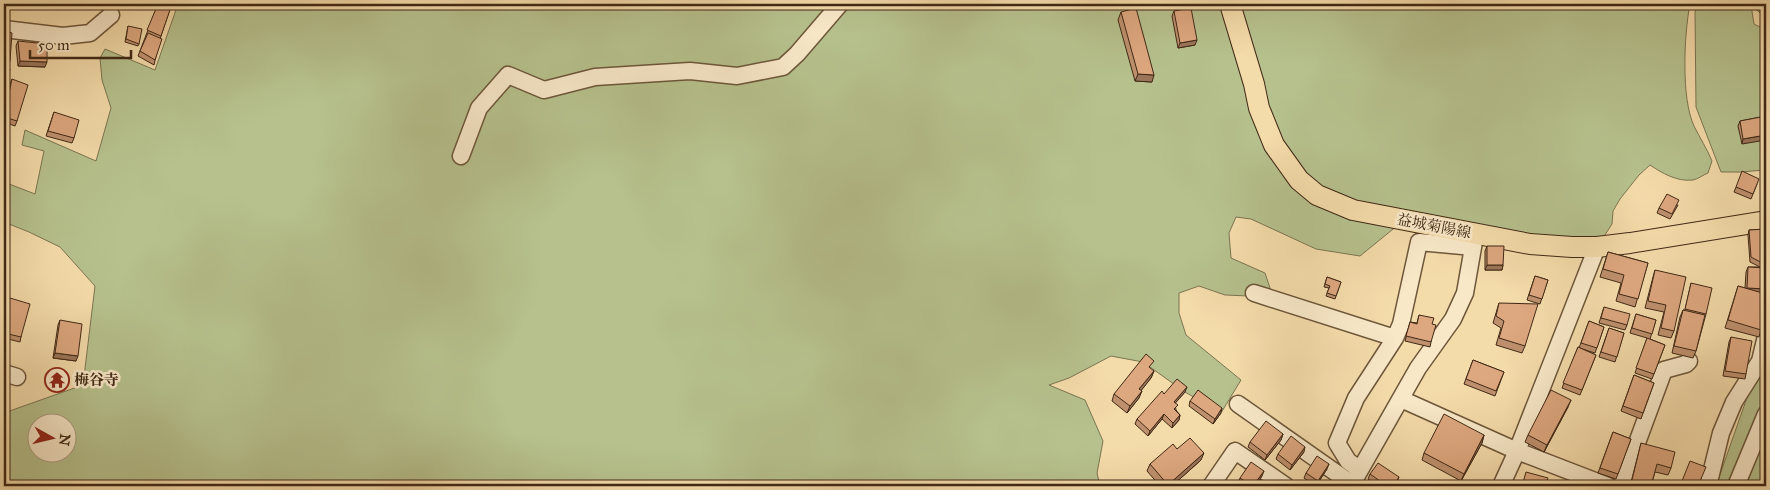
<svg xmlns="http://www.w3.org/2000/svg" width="1770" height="490" font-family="'IM FELL Great Primer','Noto Serif JP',serif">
	<rect width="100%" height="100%" fill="#f4dbaa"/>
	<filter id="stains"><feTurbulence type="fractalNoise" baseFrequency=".004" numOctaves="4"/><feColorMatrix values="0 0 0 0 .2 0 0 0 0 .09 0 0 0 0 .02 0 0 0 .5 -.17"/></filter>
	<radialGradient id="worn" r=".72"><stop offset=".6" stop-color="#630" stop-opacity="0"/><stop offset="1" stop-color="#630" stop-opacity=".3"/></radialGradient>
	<path fill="#b6c18d" stroke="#7b7551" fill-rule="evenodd" d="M178 4H1690C1684 35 1681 98 1694 126 1700 138 1707 149 1712 161L1708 173C1703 175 1698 179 1693 180 1677 182 1662 173 1650 165L1639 175 1620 199 1613 211 1612 224 1597 247 1403 221 1360 256 1316 249 1251 219 1236 217 1229 233 1231 258 1265 273 1273 297 1225 295 1199 286 1179 293V313L1186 335 1241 380 1221 413 1185 392 1143 362 1111 356 1069 378 1049 385 1085 400 1103 441 1097 473 1100 486H4V413L83 385 95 286 60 247 29 232 4 222V182L35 194 44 151 22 145 25 130 96 161 111 108 102 80 100 58 105 49 155 70ZM38 422H68V452H38Z
		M1698 4H1766V18L1751 5 1754 24 1766 30V181L1764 170 1741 172H1721L1696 107 1695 12Z
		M1766 367V486H1716L1750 389Z"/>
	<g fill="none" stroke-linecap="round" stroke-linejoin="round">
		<defs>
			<path id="minor" d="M4 29 63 36 90 33 111 15
				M461 156 479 108 508 75 544 90 595 77 690 71 737 76 783 67 797 54 840 4
				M1254 293 1395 338
				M4 373 17 377
				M1401 399 1517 451 1608 486
				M1238 404 1352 484 1351 486
				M1360 470 1348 461 1337 443 1356 398 1395 338 1401 324 1419 242 1473 247
				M1352 484 1418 368 1453 319 1465 293 1475 236
				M1211 486 1235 451 1286 486
				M1501 486 1517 451 1597 247
				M1621 486 1664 370 1686 364 1689 361
				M1708 486 1721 433 1734 402 1760 361 1766 336
				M1736 486 1766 414"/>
			<path id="major" d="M1230 4 1254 84 1259 108 1274 145 1299 180 1317 195 1353 210 1530 244 1572 247H1597L1630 243 1766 221"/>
		</defs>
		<use href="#minor" stroke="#6d563a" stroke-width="19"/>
		<use href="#major" stroke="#402915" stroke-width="22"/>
		<use href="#minor" stroke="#f8e8c8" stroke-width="16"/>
		<use href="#major" stroke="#f4dbaa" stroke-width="20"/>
	</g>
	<path fill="#be906d" stroke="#402915" d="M158 4H174L173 6H171L160 39 154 65 138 56Z
		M1174 11 1195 45 1178 48 1172 16Z
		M1121 12 1152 82 1135 81 1118 20Z
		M128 26 139 44 138 46 125 42Z
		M18 41 45 67 18 66 16 46Z
		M12 79 17 121 15 126 4 122V115L10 84Z
		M54 112 74 138 72 143 46 136Z
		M1766 116 1742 144 1738 126 1740 121Z
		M1757 184 1751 199 1734 192 1736 187Z
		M1678 205 1670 219 1657 213 1659 208Z
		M1766 229V313L1759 337 1725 328 1738 286 1745 288 1746 272 1748 267H1760L1750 262 1748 235 1749 230Z
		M1487 246 1503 265 1502 270H1485V251Z
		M1608 252 1648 263 1635 307 1616 301 1621 283 1600 277Z
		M1655 270 1674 331 1671 338 1658 335 1664 312 1645 308 1653 277Z
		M1535 276 1548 280 1540 304 1527 300Z
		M1327 277 1341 282 1335 299 1326 296 1329 288 1324 287Z
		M1691 283 1706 314 1696 351 1693 358 1672 353 1680 317 1683 310H1685Z
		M10 298 21 337 20 342 4 338V319Z
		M1499 303 1525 346 1522 353 1496 345 1501 328 1493 323Z
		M1604 307 1627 325 1625 330 1599 323Z
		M1636 314 1656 320 1650 339 1665 345 1652 379 1635 373 1647 338 1630 333Z
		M1419 315 1432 324 1431 342 1430 347 1405 341 1410 322 1417 323Z
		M60 320 76 361 53 358 58 325Z
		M1589 321 1604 327 1595 353 1579 348Z
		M1609 328 1624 333 1615 362 1599 357Z
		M1731 337 1746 374 1745 379 1723 376 1729 342Z
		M1578 347 1596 355 1580 395 1562 388Z
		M1473 360 1504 372 1495 396 1464 384Z
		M1154 371 1151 378 1141 390 1139 398 1127 413 1112 401 1114 394Z
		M1634 375 1654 383 1641 419 1621 411Z
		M1185 392 1175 403 1176 410 1180 415 1179 420 1172 428 1162 419 1148 436 1135 424 1137 419 1164 394Z
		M1190 401 1221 413 1213 424 1189 406Z
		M1568 407 1544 452 1525 442 1528 435Z
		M1613 432 1631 439 1616 479 1598 473Z
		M1283 434 1281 440 1265 460 1248 447 1250 442Z
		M1484 435 1482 443 1461 481 1422 460 1424 453Z
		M1641 443 1671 468 1668 475 1655 472 1651 486H1630L1639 451Z
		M1177 449 1201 460 1172 486H1160L1147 471 1150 464Z
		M1304 452 1290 470 1276 459 1278 454Z
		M1327 469 1316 486 1304 478 1306 473Z
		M1370 474 1399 477 1397 482 1394 486H1378L1368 479Z
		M1262 476 1255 486H1243L1238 483 1240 478Z"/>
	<path fill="#9b7559" stroke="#402915" d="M1197 40 1195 45 1178 48 1180 43Z
		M10 61 8 66 4 67V62Z
		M20 61 47 62 45 67 18 66Z
		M1138 74 1154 75 1152 82 1135 81Z
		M1766 135V140L1742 144 1743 139Z
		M1487 265H1503L1502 270H1485Z
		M1747 288 1766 289V294L1745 293Z
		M55 353 78 356 76 361 53 358Z
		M1154 371 1151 378 1137 396 1139 389Z
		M1187 387 1185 392 1172 407 1174 402Z
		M1142 391 1139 398 1127 413 1130 406Z
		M1571 400 1568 407 1544 452 1547 445Z
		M1222 408 1221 413 1213 424 1215 419Z
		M1164 414 1162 419 1148 436 1150 431Z
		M1180 415 1179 420 1172 428 1173 423Z
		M1283 434 1281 440 1265 460 1267 455Z
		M1484 435 1482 443 1461 481 1464 474Z
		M1305 447 1304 452 1290 470 1292 465Z
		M1204 453 1201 460 1172 486H1168V485Z
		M1329 464 1327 469 1316 486 1318 481Z
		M1264 471 1262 476 1255 486H1253Z"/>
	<path fill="#dda77f" stroke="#402915" d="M158 4H172L161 36 147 30Z
		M1136 8 1154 75 1138 74 1121 12Z
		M1191 8 1197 40 1180 43 1174 11Z
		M128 26 142 29 139 44 126 39Z
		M4 30 12 33 10 61 4 62Z
		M148 33 162 39 155 60 140 51Z
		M18 41 47 44V62L20 61Z
		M4 69H10L5 92H4Z
		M12 79 28 85 17 121 4 117Z
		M54 112 79 120 74 138 48 131Z
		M1766 116V135L1743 139 1740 121Z
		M1742 171 1759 179 1753 194 1736 187Z
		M1667 194 1679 200 1672 214 1659 208Z
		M1766 229V265L1751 257 1749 230Z
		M1487 246H1504L1503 265H1487Z
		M1608 252 1648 263 1638 299 1619 294 1624 275 1603 269Z
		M1748 267 1766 268V289L1747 288Z
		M1655 270 1686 277 1674 331 1661 328 1666 305 1648 301Z
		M1535 276 1548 280 1542 299 1529 295Z
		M1327 277 1341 282 1336 296 1327 293 1330 286 1325 284Z
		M1691 283 1712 288 1706 314 1685 309Z
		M1738 286 1766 294V313L1761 330 1728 320Z
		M10 298 30 304 21 337 4 333V321Z
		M1499 303 1538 304 1525 346 1499 338 1504 321 1496 316Z
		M1604 307 1630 314 1627 325 1601 318Z
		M1683 310 1705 315 1696 351 1674 346Z
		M1636 314 1656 320 1652 334 1632 328Z
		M1419 315 1434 318 1432 324 1436 325 1431 342 1406 336 1410 322 1417 324Z
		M60 320 82 324 78 356 55 353Z
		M1589 321 1604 327 1597 348 1581 343Z
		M1609 328 1624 333 1617 357 1601 352Z
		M1731 337 1752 341 1746 374 1725 371Z
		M1647 338 1665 345 1654 374 1636 368Z
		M1578 347 1596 355 1582 390 1563 383Z
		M1146 354 1154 361 1149 367 1154 371 1139 389 1142 391 1130 406 1114 394Z
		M1473 360 1504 372 1496 391 1466 379Z
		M1634 375 1654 383 1643 413 1623 406Z
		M4 377 6 378 4 386Z
		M1177 379 1187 387 1174 402 1178 405 1174 409 1180 415 1173 423 1164 414 1150 431 1137 419 1162 391 1164 394Z
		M1198 390 1222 408 1215 419 1190 401Z
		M1551 390 1571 400 1547 445 1528 435Z
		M1444 414 1484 435 1464 474 1424 453Z
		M1266 421 1283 434 1267 455 1250 442Z
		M1613 432 1631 439 1618 474 1600 468Z
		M1291 436 1305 447 1292 465 1278 454Z
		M1190 438 1204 453 1168 485 1150 464 1173 444 1177 449Z
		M1641 443 1675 452 1671 468 1657 464 1651 486H1642L1631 484Z
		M1317 456 1329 464 1318 481 1306 473Z
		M1690 461 1706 467 1698 486H1680Z
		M1251 462 1264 471 1253 486H1252L1240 478Z
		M1378 463 1399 477 1393 486H1387L1370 474Z
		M1526 472 1548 478 1546 483 1559 486H1522Z
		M1341 480 1349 485V486H1337Z
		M1270 481 1277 486H1266Z
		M1591 482 1608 486H1590Z"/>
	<defs>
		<symbol id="temple-ring" viewBox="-11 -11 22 22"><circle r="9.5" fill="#f8e8c8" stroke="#8f2418" stroke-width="1.5"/><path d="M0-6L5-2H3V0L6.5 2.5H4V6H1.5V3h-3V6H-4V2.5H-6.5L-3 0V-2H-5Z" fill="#8f2418"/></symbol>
	</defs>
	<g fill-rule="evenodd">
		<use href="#temple-ring" x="43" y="366" width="28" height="28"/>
	</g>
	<g text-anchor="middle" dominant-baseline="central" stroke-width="5" stroke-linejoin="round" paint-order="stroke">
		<g font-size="15" fill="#402915" stroke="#f8e8c8">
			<text transform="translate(1434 226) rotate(11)">益城菊陽線</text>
		</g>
		<g font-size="15" font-weight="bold" fill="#402915" stroke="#f8e8c8" text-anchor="start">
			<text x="74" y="380">梅谷寺</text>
		</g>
	</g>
	<rect width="1770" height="490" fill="none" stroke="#f4dbaa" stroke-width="20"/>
	<rect x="5" y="5" width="1760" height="480" fill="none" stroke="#402915" stroke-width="2.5"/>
	<rect x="10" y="10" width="1750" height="470" fill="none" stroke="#402915"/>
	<g transform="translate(52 438) rotate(98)"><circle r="24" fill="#f8e8c8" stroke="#ae9c80"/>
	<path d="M0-4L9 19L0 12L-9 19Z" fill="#8f2418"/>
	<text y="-8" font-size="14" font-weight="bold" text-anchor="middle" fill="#402915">N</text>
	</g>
	<path d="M30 50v8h101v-8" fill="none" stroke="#402915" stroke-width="2.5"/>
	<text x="38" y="50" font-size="15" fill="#402915" stroke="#f8e8c8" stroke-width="4" paint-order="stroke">50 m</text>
	<rect width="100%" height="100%" filter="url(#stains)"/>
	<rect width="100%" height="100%" fill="url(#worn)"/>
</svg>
